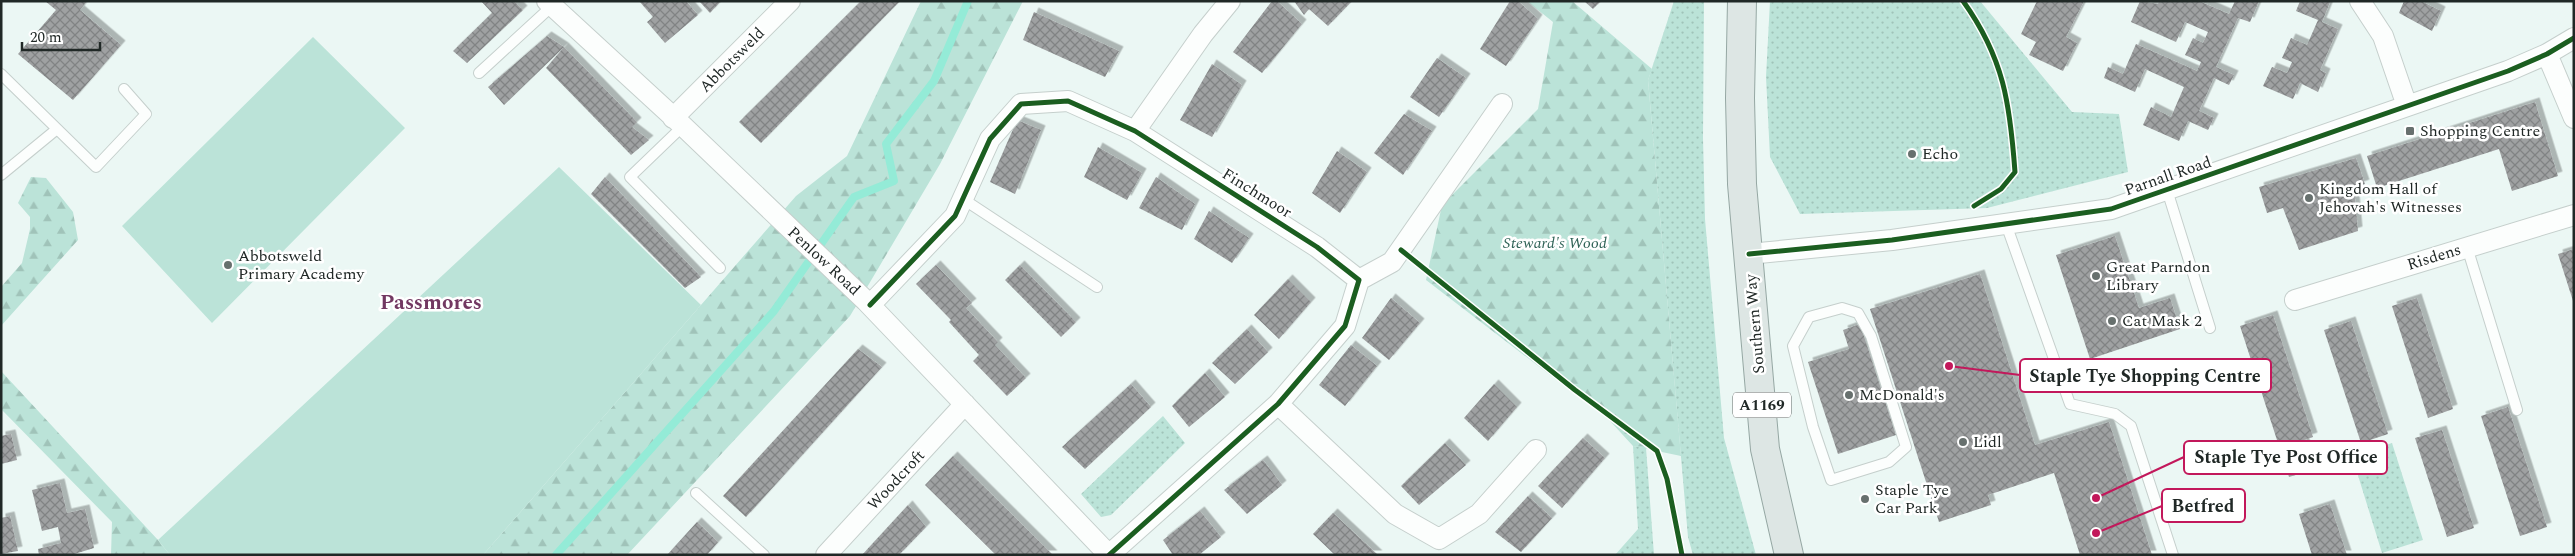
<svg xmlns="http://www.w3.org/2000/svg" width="2575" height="556" font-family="Spectral,serif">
	<defs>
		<pattern id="grass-dots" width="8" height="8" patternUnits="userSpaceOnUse" patternTransform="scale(1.25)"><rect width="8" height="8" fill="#bbe3d8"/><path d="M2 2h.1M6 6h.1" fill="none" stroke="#a0c3b9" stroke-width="1.8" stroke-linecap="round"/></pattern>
		<pattern id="forest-firs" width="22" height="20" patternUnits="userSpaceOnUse" patternTransform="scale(1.25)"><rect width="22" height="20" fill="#bbe3d8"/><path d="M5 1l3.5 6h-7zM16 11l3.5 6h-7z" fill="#a0c3b9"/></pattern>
		<pattern id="building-cross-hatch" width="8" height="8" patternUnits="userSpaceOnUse" patternTransform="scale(1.25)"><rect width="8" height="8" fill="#9fa1a2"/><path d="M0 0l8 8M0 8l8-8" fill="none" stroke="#818384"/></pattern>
		<filter id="shadow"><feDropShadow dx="4.5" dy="-4.5" stdDeviation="0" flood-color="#0004"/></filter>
	</defs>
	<rect width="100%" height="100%" fill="#ebf7f4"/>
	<path fill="url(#grass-dots)" d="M1674 1H1704L1703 138 1705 219 1724 438 1756 555H1693L1688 537 1648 80Z
		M1770 1H1980L2072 112 2119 114 2128 172 1987 208 1800 214 1770 157 1766 77Z
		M1163 416 1185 443 1111 515 1101 517 1081 494Z
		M2392 443 2423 540 2382 553 2352 456Z
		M1633 446 1646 448 1654 555H1615L1638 529Z"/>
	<path fill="url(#forest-firs)" d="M921 1H1023L940 164 850 316 627 555H483L796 196 847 156Z
		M1527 1H1572L1652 69 1648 80 1681 456 1633 446 1610 421 1426 280 1442 205 1538 109 1553 22Z
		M31 177 46 178 73 212 78 240 1 326V287L22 263 30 229V217L18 203Z
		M1 371 158 540 170 555H111L112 522 1 409Z"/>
	<path fill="#bbe3d8" d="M313 37 405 128 212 323 122 226Z
		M559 167 701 305 483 555H170L158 540Z"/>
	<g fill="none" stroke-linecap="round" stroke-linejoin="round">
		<path stroke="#94ebd7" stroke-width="8" d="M556 555 774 311 854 197 894 181 886 144 934 81 968 1"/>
	</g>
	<path fill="url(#building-cross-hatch)" filter="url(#shadow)" d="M45 1H87L80 10 121 45 73 100 18 54 56 10Z
		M481 1H514L523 10 467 63 453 51 492 13Z
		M639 1H686L698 15 665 43 647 22 653 17Z
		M699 1H721L710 13Z
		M861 1H900L761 143 739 122Z
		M1272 1H1277L1302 24 1262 73 1233 52Z
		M1294 1H1352L1328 26 1309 9 1304 15Z
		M1510 1H1518L1538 19 1506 66 1480 49Z
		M1584 1H1601L1593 9Z
		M2037 1H2084L2066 37 2077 43 2063 71 2029 55 2036 42 2021 34Z
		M2140 1 2158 4 2159 1H2199L2229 14 2235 1H2259L2250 22 2238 18 2216 67 2234 75 2229 85 2214 78 2199 111 2214 118 2208 130 2188 121 2179 141 2143 125 2151 107 2171 117 2184 87 2145 69 2135 92 2104 78 2108 67 2123 74 2136 44 2197 71 2201 62 2185 55 2193 38 2203 43 2208 32 2185 22 2176 42 2131 22Z
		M2300 1 2330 2 2322 22 2338 29 2320 70 2326 73 2318 92 2300 83 2293 99 2263 86 2272 67 2287 73 2292 62 2282 58 2291 38 2307 45 2318 20 2296 11Z
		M2404 1H2421L2441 11 2432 31 2399 13Z
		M1034 12 1119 51 1105 77 1023 40Z
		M547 36 564 47 504 105 488 87Z
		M564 47 637 122 632 127 649 140 631 155 546 68Z
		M1437 58 1466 78 1439 117 1410 97Z
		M1212 64 1242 85 1212 137 1180 120Z
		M2535 102 2558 176 2512 191 2499 149 2377 188 2367 156Z
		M1404 114 1432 131 1403 175 1374 153Z
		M1017 120 1041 130 1015 194 990 182Z
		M1098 147 1142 173 1127 200 1084 177Z
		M1337 151 1367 172 1340 213 1312 193Z
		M2356 158 2365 184 2354 188 2358 231 2299 250 2283 208 2267 213 2259 187Z
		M605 177 701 277 685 288 591 194Z
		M1156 177 1195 204 1182 230 1139 208Z
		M1209 211 1249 238 1232 263 1194 239Z
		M2115 236 2139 308 2170 298 2180 329 2090 359 2056 255Z
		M2574 249V301H2573L2558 254Z
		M936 265 972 303 966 308 998 342 995 345 1026 378 1007 396 973 361 979 355 949 322 951 320 916 284Z
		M1020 265 1076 322 1061 337 1005 280Z
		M1980 274 2035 445 2109 422 2152 555H2080L2054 473 1988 495 1991 505 1939 522 1870 309Z
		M1288 279 1311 302 1279 339 1254 315Z
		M1391 298 1420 323 1389 360 1362 338Z
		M2417 298 2453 409 2428 418 2392 306Z
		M2273 315 2313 437 2304 440 2310 459 2296 463 2299 474 2289 477 2240 326Z
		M2351 321 2388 434 2361 443 2324 330Z
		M1860 324 1896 435 1838 454 1808 362 1849 349 1843 330Z
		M1247 329 1268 352 1235 384 1212 363Z
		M1351 345 1377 366 1345 406 1319 385Z
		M858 349 882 367 746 517 723 496Z
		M1205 373 1225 397 1189 427 1172 406Z
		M1131 384 1151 407 1085 469 1062 447Z
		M1494 384 1517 407 1488 441 1464 418Z
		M2508 407 2547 527 2520 536 2481 416Z
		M2442 430 2474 528 2447 537 2415 438Z
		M11 434 17 460 1 464V436Z
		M1583 438 1605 458 1562 508 1538 486Z
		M1445 443 1466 465 1419 505 1401 486Z
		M953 456 1053 555H996L925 485Z
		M1263 460 1282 485 1247 514 1224 490Z
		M60 483 67 513 85 509 94 548 71 555H39L38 549 61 543 58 527 42 531 32 490Z
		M1528 496 1552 518 1521 552 1495 532Z
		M2330 504 2347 555H2312L2299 514Z
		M908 505 926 527 899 555H862Z
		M1200 511 1221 537 1199 555H1173L1163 540Z
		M1333 513 1378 555H1335L1313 534Z
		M10 516 18 551 1 554V518Z
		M697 522 718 542 707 555H667Z"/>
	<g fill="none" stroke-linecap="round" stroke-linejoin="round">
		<defs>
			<path id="service" d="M479 73 552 6
				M1 74 96 167 146 114 124 89
				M683 126 630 177 720 268
				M1 175 57 129
				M2167 190 2210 328
				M963 199 1097 287
				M2006 224 2070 404 2115 414 2131 426 2173 555
				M2467 247 2517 410
				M1842 308 1858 313 1871 336 1906 447 1889 462 1831 480 1813 427 1793 346 1809 317Z
				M696 493 764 555"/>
			<path id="minor" d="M547 1 683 126 866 301 1109 555
				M2360 1 2383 36 2407 106
				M2547 54 2574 118
				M673 118 790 1
				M1135 131 1203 34 1230 1
				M1749 254 1892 240 2111 209 2508 71 2547 54 2574 38
				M1359 280 1392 262 1502 104
				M2295 300 2574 215
				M870 305 955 216 990 139 1021 104 1068 101 1135 131 1317 247 1359 280 1345 326 1278 404 1109 555
				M1278 404 1395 514 1439 539 1479 514 1536 450
				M826 555 965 404"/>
			<path id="primary" d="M1742 1 1740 98 1742 184 1765 449 1789 555"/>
		</defs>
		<use href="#service" stroke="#c5cfcc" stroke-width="12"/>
		<use href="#minor" stroke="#c5cfcc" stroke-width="22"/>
		<use href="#primary" stroke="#95a7a3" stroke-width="30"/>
		<use href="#service" stroke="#fcfefd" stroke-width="10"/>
		<use href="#minor" stroke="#fcfefd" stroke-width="20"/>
		<use href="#primary" stroke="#dde6e4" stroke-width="28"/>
		<defs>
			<path id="cycleway" d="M1963 1C2004 58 2010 104 2015 172L2001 189 1974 206
				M1401 250 1575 390 1657 451 1667 479 1682 555
				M1749 254 1892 240 2111 209 2508 71 2547 54 2574 38
				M870 305 955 216 990 139 1021 104 1068 101 1135 131 1317 247 1359 280 1345 326 1278 404 1109 555"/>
		</defs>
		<use href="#cycleway" stroke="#fff" stroke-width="8"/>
		<use href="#cycleway" stroke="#1b5e20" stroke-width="5"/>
	</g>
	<g fill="#67706e" stroke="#fff" stroke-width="2">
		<rect x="2405" y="126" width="10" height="10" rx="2.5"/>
		<circle cx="1912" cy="154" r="5"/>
		<circle cx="2309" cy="198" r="5"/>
		<circle cx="228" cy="265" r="5"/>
		<circle cx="2096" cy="276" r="5"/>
		<circle cx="2112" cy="321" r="5"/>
		<circle cx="1849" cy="395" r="5"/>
		<circle cx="1963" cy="442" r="5"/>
		<circle cx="1865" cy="499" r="5"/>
	</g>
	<g text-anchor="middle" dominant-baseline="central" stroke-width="5" stroke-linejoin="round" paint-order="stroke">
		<rect fill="#fff" stroke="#636867" stroke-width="1" x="1733" y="392.5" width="58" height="25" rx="4"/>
		<g font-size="15" font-weight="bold" fill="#202826">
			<text x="1762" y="405">A1169</text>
		</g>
		<g font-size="16" fill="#202826" stroke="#fff">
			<text transform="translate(732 60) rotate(-45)">Abbotsweld</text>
			<text transform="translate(2168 176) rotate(-19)">Parnall Road</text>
			<text transform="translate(1257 193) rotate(32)">Finchmoor</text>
			<text transform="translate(2434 257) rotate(-17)">Risdens</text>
			<text transform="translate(824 261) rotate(43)">Penlow Road</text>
			<text transform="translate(1755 324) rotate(-95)">Southern Way</text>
			<text transform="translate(896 480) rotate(-47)">Woodcroft</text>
		</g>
		<g font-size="16" fill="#202826" stroke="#fff" text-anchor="start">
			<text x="2420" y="131">Shopping Centre</text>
			<text x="1922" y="154">Echo</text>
			<text x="2319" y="189">Kingdom Hall of<tspan x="2319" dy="18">Jehovah's Witnesses</tspan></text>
			<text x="238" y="256">Abbotsweld<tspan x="238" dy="18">Primary Academy</tspan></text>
			<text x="2106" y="267">Great Parndon<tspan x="2106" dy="18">Library</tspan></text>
			<text x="2122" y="321">Cat Mask 2</text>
			<text x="1859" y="395">McDonald's</text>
			<text x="1973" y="442">Lidl</text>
			<text x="1875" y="490">Staple Tye<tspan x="1875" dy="18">Car Park</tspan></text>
		</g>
		<g font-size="16" font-style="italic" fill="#306357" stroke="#fff">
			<text x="1555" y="243">Steward's Wood</text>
		</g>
		<g font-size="21" font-weight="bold" fill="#723862" stroke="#fff">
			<text x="431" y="303">Passmores</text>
		</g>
	</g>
	<path fill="none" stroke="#c2185b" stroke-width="2" d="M1949 366L2020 375M2096 498L2184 457M2096 533L2162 506"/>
	<g fill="#c2185b" stroke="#fff" stroke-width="2">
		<circle cx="1949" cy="366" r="5"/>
		<circle cx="2096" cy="498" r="5"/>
		<circle cx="2096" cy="533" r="5"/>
	</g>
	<g fill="#fff" stroke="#c2185b" stroke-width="2">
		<rect x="2020" y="359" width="251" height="33" rx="5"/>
		<rect x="2184" y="441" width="203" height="33" rx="5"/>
		<rect x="2162" y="489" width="83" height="33" rx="5"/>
	</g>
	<g font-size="18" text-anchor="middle" font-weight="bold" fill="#202826">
		<text x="2145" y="382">Staple Tye Shopping Centre</text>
		<text x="2286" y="463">Staple Tye Post Office</text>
		<text x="2203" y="512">Betfred</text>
	</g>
	<rect width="2575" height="556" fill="none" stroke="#202826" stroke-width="5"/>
	<path d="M22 42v8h78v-8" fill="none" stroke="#202826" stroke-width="2.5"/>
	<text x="30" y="42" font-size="15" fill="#202826" stroke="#ffffff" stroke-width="4" paint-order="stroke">20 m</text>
</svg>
